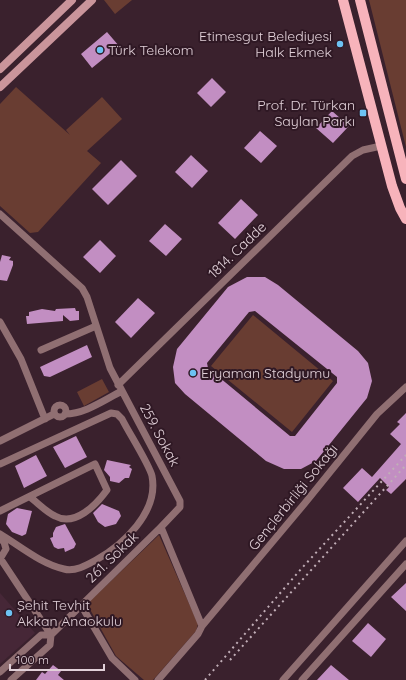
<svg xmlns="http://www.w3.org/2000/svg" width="406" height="680" font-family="Quicksand,sans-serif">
	<rect width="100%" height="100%" fill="#3a212d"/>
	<path fill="#462737" d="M0 593 35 633 0 664Z"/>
	<path fill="#693d32" d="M104 0H132L115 14Z
		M369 0H406V147Z
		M16 87 70 135 66 130 102 97 122 119 87 151 101 163 38 232 30 233 0 206V104Z
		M253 315 333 381 292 432 211 366Z
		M102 379 109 392 84 406 77 392Z
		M159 535 198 624 196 631 153 680H144L116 656 87 604Z"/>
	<path fill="#c28ec2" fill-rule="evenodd" d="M107 32 119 46 92 68 81 54Z
		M212 78 226 92 211 107 197 93Z
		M332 111 349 126 333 143 316 128Z
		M260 131 277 146 261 163 244 148Z
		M191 155 208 171 192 188 175 172Z
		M121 160 137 176 108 205 92 189Z
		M241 199 258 215 235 239 218 223Z
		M165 224 182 239 166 256 149 241Z
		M100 240 116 256 100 273 83 257Z
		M2 255 11 257 9 260 13 261V265L7 281 0 280V262Z
		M247 277H265L278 285 358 351 368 363 372 381 367 398 316 461 301 469H284L266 461 185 394 175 383 173 367 177 349 228 287ZM255 311 337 377V383L295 436H290L208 368 207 363 249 312Z
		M138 298 155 313 131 338 115 322Z
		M75 308 76 311H79V320L70 321 63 315V321L27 324 26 316H29V312L42 309 55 311 56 309Z
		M87 345 92 357 50 377 44 376 40 367Z
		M406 413V479L391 494 386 490 389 487 380 478 358 502 343 488 362 468 372 477 401 444 390 434 400 424 397 422Z
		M76 436 87 457 65 468 53 447Z
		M36 455 47 476 24 488 15 466Z
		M107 460 131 465 129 467 132 469 129 478H125L119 483 110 481V477L104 470Z
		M102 504 119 511 121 516 116 524 105 527 98 522 93 513Z
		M17 508 32 511 26 534 22 536 12 532 6 524 8 514Z
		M65 524 76 544 74 548 65 552 64 548 58 549 54 547 50 538 53 537V533L56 527Z
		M406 583V611L391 597Z
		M368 623 386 639 371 657 352 641Z
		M53 665 61 671 58 675 64 680H36L42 672 45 674Z
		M331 665 349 680H317Z"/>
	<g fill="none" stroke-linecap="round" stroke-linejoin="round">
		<path stroke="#906f72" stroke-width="7" d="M0 214 82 288 87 297 110 368 180 501V507L161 527 202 626 198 634 158 680
			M0 322 21 359 45 419
			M41 350 96 326
			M118 385 352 156 363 150 381 146
			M54 411a6 6 0 1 1 12 0a6 6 0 1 1-12 0Z
			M65 414C85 414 104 400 122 391
			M0 441 54 414
			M0 464 111 413 117 414 122 419C129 433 149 464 152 476 159 512 123 545 96 560 87 565 75 572 64 569 41 564 20 546 0 534
			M0 511 95 464 107 490C96 505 75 527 55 516 46 512 38 503 30 497
			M0 539 4 542 6 549 0 559
			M0 558 51 635
			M81 605 112 658 135 680
			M202 626 305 503 377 414 406 387
			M0 672 41 635H51
			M11 680 50 645 51 635 161 527
			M283 680 406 541
			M302 680 406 564"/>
		<path stroke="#ca959b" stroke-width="8" d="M0 69 72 0
			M0 87 92 0"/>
		<path stroke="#f7b3bb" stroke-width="10" d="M343 0 392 186 400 208 406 219
			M360 0 406 179"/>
		<path stroke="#c1aeb7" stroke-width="2" stroke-dasharray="2 4" stroke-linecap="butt" d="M230 660 406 465
			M205 680 301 569 406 455"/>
	</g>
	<g fill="#6dc2f3" stroke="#2f1824" stroke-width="1.5">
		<circle cx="340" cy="44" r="4"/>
		<circle cx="100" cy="50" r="4"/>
		<rect x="359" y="109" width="8" height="8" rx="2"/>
		<circle cx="193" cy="373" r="4"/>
		<circle cx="9" cy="613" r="4"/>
	</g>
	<g text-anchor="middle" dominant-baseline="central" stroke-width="4" stroke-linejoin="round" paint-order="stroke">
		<g font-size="14" fill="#e1d0d8" stroke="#2f1824" text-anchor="start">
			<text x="332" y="36" text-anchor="end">Etimesgut Belediyesi<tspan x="332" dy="16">Halk Ekmek</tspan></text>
			<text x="108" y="50">Türk Telekom</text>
			<text x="355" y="105" text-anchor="end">Prof. Dr. Türkan<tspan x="355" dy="16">Saylan Parkı</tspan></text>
			<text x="201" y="373">Eryaman Stadyumu</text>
			<text x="17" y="605">Şehit Tevhit<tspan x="17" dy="16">Akkan Anaokulu</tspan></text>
		</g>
		<g font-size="14" fill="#e1d0d8" stroke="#2f1824">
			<text transform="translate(237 250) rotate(-44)">1814. Cadde</text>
			<text transform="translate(160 435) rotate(62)">259. Sokak</text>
			<text transform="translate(293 497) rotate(-51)">Gençlerbirliği Sokağı</text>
			<text transform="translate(112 557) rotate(-44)">261. Sokak</text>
		</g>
	</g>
	<path d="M10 664v6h94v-6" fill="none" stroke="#e1d0d8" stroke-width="2"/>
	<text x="16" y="664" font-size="12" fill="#e1d0d8" stroke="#2f1824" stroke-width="3" paint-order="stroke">100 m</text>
</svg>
